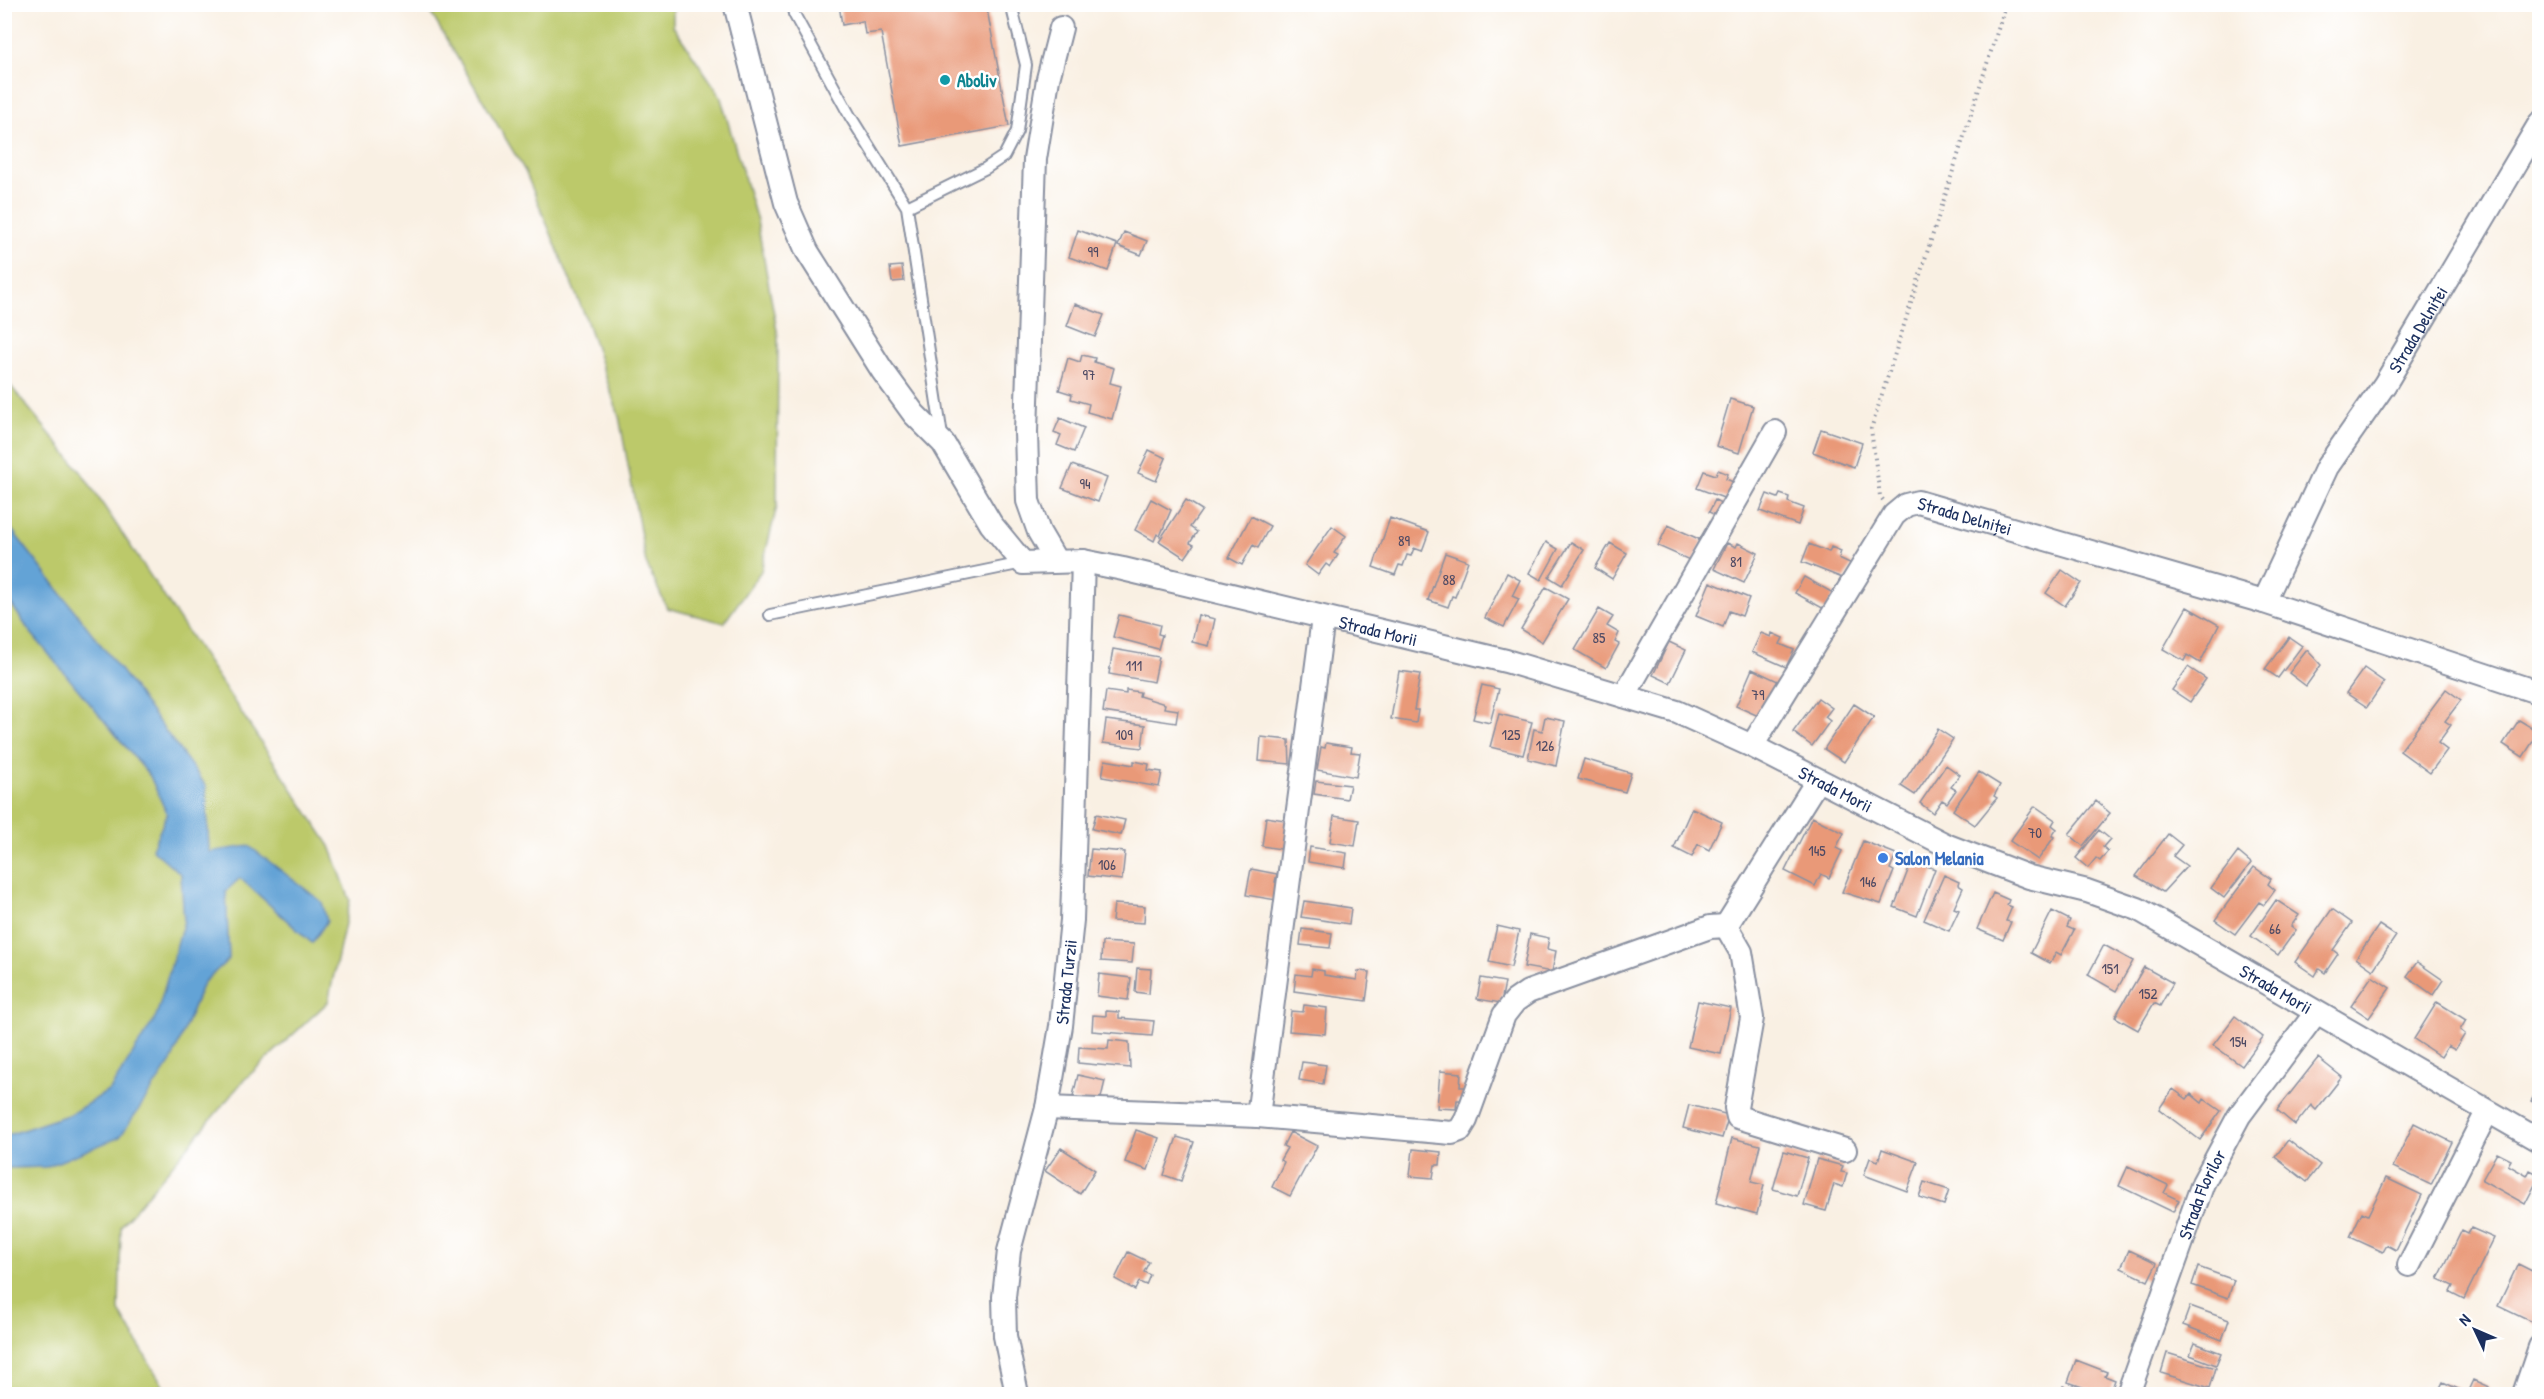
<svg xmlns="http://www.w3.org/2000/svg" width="2544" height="1399" font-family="'Patrick Hand',sans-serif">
	<rect width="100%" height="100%" fill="#fff"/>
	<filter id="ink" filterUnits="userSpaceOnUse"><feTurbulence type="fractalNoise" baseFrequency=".0167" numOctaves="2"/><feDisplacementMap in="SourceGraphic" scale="12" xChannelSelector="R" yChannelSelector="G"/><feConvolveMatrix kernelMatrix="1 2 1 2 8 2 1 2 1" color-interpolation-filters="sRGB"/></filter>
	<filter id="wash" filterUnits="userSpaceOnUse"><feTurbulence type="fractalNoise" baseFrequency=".008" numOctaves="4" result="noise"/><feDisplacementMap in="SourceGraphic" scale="24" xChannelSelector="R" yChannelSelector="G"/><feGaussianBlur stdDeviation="1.35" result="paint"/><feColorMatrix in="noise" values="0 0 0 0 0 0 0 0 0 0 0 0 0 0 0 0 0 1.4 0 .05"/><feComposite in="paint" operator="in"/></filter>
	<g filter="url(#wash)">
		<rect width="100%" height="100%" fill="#f9f0e3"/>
		<path fill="#bcc96b" stroke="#6c7c64" stroke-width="1.5" d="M426 5H673V26L720 95 757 221 778 336 777 506 761 571 724 623 667 608 646 563 619 416 585 316 525 171Z
			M4 378 82 473 330 846 350 900 328 1002 243 1081 121 1226 119 1311 168 1394H5V1168L46 1167 172 1060 203 983 229 959 226 891 240 878 312 943 327 921 209 852 206 786 115 663 5 521Z
			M4 594 28 629 150 776 167 814 152 849 181 874 184 921 156 1018 110 1090 71 1114 5 1136Z"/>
		<path fill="#63a3d6" stroke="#3f699a" stroke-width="1.5" d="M5 521 115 663 206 786 209 852 249 846 322 902 327 921 312 943 240 878 226 891 229 959 203 983 172 1060 120 1137 46 1167 5 1168V1136L71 1114 110 1090 156 1017 184 921 181 874 152 849 167 814 150 776 28 629 5 594Z"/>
		<g id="blocks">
			<path fill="#e99978" d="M839 4H986L1009 126 902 146 881 32 865 34 863 21 842 25Z
				M1078 230 1117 244 1108 271 1069 257Z
				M1124 232 1147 241 1141 255 1118 246Z
				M902 266 904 281 892 282 890 267Z
				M1075 304 1104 315 1095 337 1067 326Z
				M1082 355 1095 358 1094 362 1114 368 1110 383 1121 386 1112 419 1087 412 1089 404 1071 399 1072 394 1059 390 1068 358 1080 362Z
				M1730 399 1753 406 1739 453 1716 446Z
				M1060 418 1084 428 1074 452 1057 445 1061 435 1054 432Z
				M1821 429 1862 443 1854 467 1813 452Z
				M1149 450 1166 458 1156 481 1138 473Z
				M1072 465 1107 478 1098 502 1062 488Z
				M1718 470 1728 474 1726 479 1736 483 1729 500 1697 488 1704 471 1716 475Z
				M1767 494 1778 498 1780 494 1789 497 1788 502 1804 508 1798 525 1760 511Z
				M1151 499 1171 510 1160 536 1157 534 1154 541 1135 530Z
				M1186 500 1202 510 1190 527 1197 532 1190 543 1194 545 1185 558 1159 541Z
				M1715 500 1725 505 1719 517 1709 512Z
				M1251 516 1270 526 1258 548 1253 545 1242 565 1229 558Z
				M1390 518 1429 532 1422 551 1414 548 1411 556 1407 555 1403 566 1399 565 1395 575 1373 567Z
				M1668 525 1703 541 1694 562 1658 546Z
				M1332 526 1346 536 1334 553 1338 555 1330 567 1326 564 1318 575 1305 565Z
				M1546 542 1558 549 1541 580 1529 573Z
				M1571 542 1584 550 1562 585 1549 577Z
				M1610 543 1627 553 1612 579 1595 568Z
				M1727 543 1736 547 1738 543 1758 553 1744 583 1714 569Z
				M1809 544 1829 552 1831 547 1841 551 1839 558 1852 564 1845 579 1802 562Z
				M1445 553 1468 561 1455 597 1452 596 1448 607 1428 600Z
				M2062 570 2081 583 2065 606 2046 593Z
				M1507 573 1520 580 1512 596 1519 599 1504 627 1485 618Z
				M1804 577 1835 594 1826 610 1795 593Z
				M1710 582 1749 598 1742 616 1729 611 1723 627 1696 616Z
				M1546 587 1568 599 1542 642 1521 629Z
				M2187 607 2219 625 2200 663 2187 655 2184 661 2163 649Z
				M1599 609 1613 617 1607 626 1619 633 1615 642 1619 644 1606 668 1575 650Z
				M1119 615 1160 625 1158 634 1162 635 1158 649 1113 637Z
				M1198 615 1215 619 1209 646 1192 642Z
				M1761 633 1771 637 1772 633 1783 638 1780 644 1794 650 1786 667 1752 652Z
				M2289 637 2302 646 2278 678 2265 669Z
				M1669 642 1686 650 1670 683 1653 675Z
				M1113 649 1159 657 1154 682 1109 674Z
				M2307 650 2321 665 2306 686 2289 673Z
				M2188 667 2206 679 2190 702 2172 690Z
				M2364 668 2384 682 2367 707 2346 693Z
				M1752 669 1780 682 1763 718 1736 706Z
				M1399 671 1420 674 1414 710H1418L1416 723 1391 719Z
				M1482 685 1499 689 1490 723 1473 719Z
				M2446 689 2461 700 2445 721 2451 725 2438 743 2447 750 2430 773 2400 751Z
				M1126 690 1140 692 1139 696 1165 704 1164 708 1178 710 1176 723 1103 712 1106 691 1126 694Z
				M1818 698 1832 708 1825 717 1830 721 1812 746 1793 732Z
				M1854 704 1874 717 1844 762 1824 749Z
				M1499 714 1532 722 1523 755 1490 747Z
				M1545 717 1565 721 1556 766 1528 759 1534 729 1542 731Z
				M1106 720 1145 725 1142 748 1103 743Z
				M2519 720 2539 732 2523 757 2503 744Z
				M1938 729 1953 739 1915 795 1901 786Z
				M1261 737 1289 740 1290 764 1259 761Z
				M1326 743 1352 747 1351 752 1360 753 1356 777 1317 770 1321 747 1325 748Z
				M1584 759 1631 773 1625 792 1578 779Z
				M1105 760 1134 765V761L1149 764 1148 770 1162 772 1159 787 1102 777Z
				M1946 765 1960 775 1951 787 1956 790 1947 803 1942 800 1933 813 1920 803Z
				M1979 772 2000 785 1994 796 1997 798 1975 825 1953 810Z
				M1316 781 1350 785 1347 799 1314 794Z
				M2096 801 2110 813 2083 846 2069 834Z
				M2035 806 2055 820 2052 825 2057 829 2052 836 2054 837 2038 860 2010 841Z
				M1692 808 1722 822 1709 850 1698 844 1692 857 1674 848Z
				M1096 814 1125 820 1121 835 1092 829Z
				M1334 816 1359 820 1355 846 1330 842Z
				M1266 817 1291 821 1287 850 1262 846Z
				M1812 817 1844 833 1836 848 1842 851 1829 878 1821 874 1815 886 1785 871Z
				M2099 830 2110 839 2103 847 2108 851 2100 861 2096 858 2088 868 2076 858Z
				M2168 834 2182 845 2173 856 2187 866 2163 892 2136 876Z
				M1863 841 1896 854 1890 869 1894 871 1881 904 1842 892Z
				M1310 847 1347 853 1345 868 1308 862Z
				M1091 849 1125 852 1122 880 1088 876Z
				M2238 852 2251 863 2224 898 2211 888Z
				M1912 860 1935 869 1917 916 1894 907Z
				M2254 867 2271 879 2268 884 2275 890 2264 905 2259 902 2235 934 2215 920Z
				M1251 869 1277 874 1275 882 1279 883 1276 900 1246 895Z
				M1944 875 1959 882 1958 885 1963 888 1954 908 1959 910 1949 931 1924 920Z
				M1993 893 2009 900 2007 905 2012 907 2006 921 2011 922 2003 940 1977 929Z
				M2276 900 2299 915 2291 926 2296 930 2278 955 2251 936Z
				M1304 901 1351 908 1349 924 1301 917Z
				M1114 904 1145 906 1144 923 1112 921Z
				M2332 909 2352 923 2333 950 2338 954 2325 973 2319 969 2315 976 2295 962Z
				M2052 911 2070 920 2067 927 2074 930 2061 955 2056 952 2050 963 2031 953Z
				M2379 925 2396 936 2373 970 2356 958Z
				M1497 926 1519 931 1511 967 1489 962Z
				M1302 929 1332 933 1330 948 1300 945Z
				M1530 934 1549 938 1547 949 1556 951 1552 972 1524 967Z
				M1102 942 1134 944 1132 963 1101 961Z
				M2104 945 2133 961 2116 991 2088 975Z
				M2417 962 2443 980 2433 995 2407 976Z
				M2144 967 2173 983 2160 1006 2154 1003 2138 1030 2115 1017Z
				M1137 968 1151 969 1149 994 1135 992Z
				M1312 969 1324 971V975L1357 980 1358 971 1370 972 1366 1001 1294 991 1296 974 1311 976Z
				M1099 974 1131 978 1128 1000 1097 996Z
				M2372 976 2390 988 2369 1018 2351 1006Z
				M1481 978 1505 982 1501 1003 1477 999Z
				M1698 1001 1731 1008 1721 1054 1688 1047Z
				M2437 1002 2466 1020 2460 1030 2465 1034 2455 1050 2448 1046 2441 1057 2414 1039Z
				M1304 1005 1327 1008 1325 1034 1289 1031 1291 1011 1303 1012Z
				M1106 1011 1119 1012V1018L1154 1021 1152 1036 1092 1031 1093 1015 1106 1016Z
				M2235 1016 2263 1037 2242 1066 2213 1045Z
				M1109 1040 1129 1042 1130 1068 1078 1063 1079 1047 1108 1049Z
				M2318 1058 2342 1077 2316 1110 2311 1105 2295 1125 2277 1110Z
				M1302 1062 1326 1065 1323 1084 1299 1080Z
				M1440 1071 1461 1073 1460 1087H1465L1464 1100H1457L1456 1109 1437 1108Z
				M1078 1075 1105 1081 1099 1106 1072 1100Z
				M2540 1086V1106L2531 1101Z
				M2173 1089 2187 1099 2191 1094 2202 1103 2204 1099 2221 1111 2200 1140 2159 1109Z
				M1689 1105 1729 1115 1722 1138 1683 1128Z
				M2414 1123 2452 1142 2431 1185 2393 1167Z
				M1136 1130 1159 1138 1148 1170 1125 1162Z
				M1290 1132 1317 1146 1290 1196 1272 1187 1284 1162 1280 1160 1287 1148 1283 1146Z
				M1177 1137 1194 1142 1181 1181 1164 1175Z
				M1732 1138 1760 1145 1751 1182 1764 1185 1757 1214 1716 1203Z
				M2288 1140 2320 1165 2307 1182 2275 1157Z
				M1061 1148 1095 1170 1080 1194 1045 1171Z
				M1413 1149 1441 1152 1440 1165H1435L1433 1178 1410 1176Z
				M1882 1149 1918 1162 1907 1191 1864 1175 1870 1158 1878 1161Z
				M1784 1151 1808 1158 1797 1196 1773 1189Z
				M2497 1153 2511 1160 2508 1165 2527 1176 2530 1170 2540 1175 2525 1204 2482 1180Z
				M1817 1159 1843 1166 1841 1172 1847 1173 1843 1187 1834 1184 1826 1211 1804 1205Z
				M2128 1166 2168 1185 2164 1193 2179 1200 2173 1212 2119 1186Z
				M2386 1178 2422 1195 2396 1250 2387 1245 2383 1252 2350 1237 2362 1212 2368 1215Z
				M1924 1182 1949 1190 1944 1205 1919 1197Z
				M2471 1228 2494 1238 2464 1299 2450 1292 2453 1286 2438 1279 2462 1230 2468 1233Z
				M2129 1250 2157 1263 2148 1281 2121 1268Z
				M1128 1252 1149 1262 1144 1272 1150 1275 1146 1285 1139 1282 1135 1290 1115 1279Z
				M2518 1264 2540 1275V1326L2498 1306Z
				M2198 1267 2234 1280 2228 1298 2192 1285Z
				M2190 1306 2229 1320 2222 1340 2183 1325Z
				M2195 1343 2221 1353 2216 1365 2190 1355Z
				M2167 1353 2216 1368 2210 1388 2161 1373Z
				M2076 1360 2107 1372 2105 1376 2115 1380 2110 1394H2102L2068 1382Z
				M2473 1380 2489 1387 2485 1394H2437L2443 1382 2467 1393Z
				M2064 1386 2086 1394H2061Z"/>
		</g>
	</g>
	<g filter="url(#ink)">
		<use href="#blocks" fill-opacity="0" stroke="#8a90a0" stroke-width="1.5"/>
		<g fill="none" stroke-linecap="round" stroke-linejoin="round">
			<defs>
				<path id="service" d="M792 4 794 14 850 116 907 207 986 168 1004 156 1017 131 1026 65 1011 4
					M907 207 942 436
					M770 615 1023 563"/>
				<g id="minor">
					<path id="s1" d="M735 4 786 203 807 251 882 370 914 414 943 443 991 524 1023 563 1083 561 1123 569 1506 661 1677 712 1752 746 1948 846 2029 877 2087 891 2138 909 2540 1141"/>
					<path d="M1056 561 1039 532 1028 501 1026 432 1035 159 1048 79 1061 28"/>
					<path id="s2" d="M2264 602 2327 467 2385 384 2540 123"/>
					<path d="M1624 696 1775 432"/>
					<path id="s3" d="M1752 746 1894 515 1906 505 1918 502 2264 602 2540 693"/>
					<path d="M1726 926 1817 781"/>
					<path d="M1047 1108 1258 1116 1452 1133 1460 1130 1466 1120 1504 1015 1515 1001 1528 992 1710 927 1726 926 1741 952 1752 1018 1736 1108 1738 1117 1845 1150"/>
					<path d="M1258 1116 1323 618"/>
					<path d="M2409 1265 2487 1112"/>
					<path id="s4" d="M1017 1394 1005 1336 1004 1297 1009 1251 1047 1108 1061 1026 1072 920 1083 561"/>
					<path id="s5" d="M2128 1394 2203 1183 2239 1116 2315 1014"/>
					<path d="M2524 1394 2540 1347"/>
				</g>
			</defs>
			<use href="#service" stroke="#8a90a0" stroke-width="14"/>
			<use href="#minor" stroke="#8a90a0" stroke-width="26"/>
			<path stroke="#8a90a0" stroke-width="4" stroke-dasharray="1.5 4.5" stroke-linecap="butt" d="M1883 500 1880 496 1871 429 2006 4"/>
			<use href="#service" stroke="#fff" stroke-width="10"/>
			<use href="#minor" stroke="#fff" stroke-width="22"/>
		</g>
	</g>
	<circle fill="#0f9aa8" stroke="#fff" stroke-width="2" cx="945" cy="80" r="6"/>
	<circle fill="#3f7fe0" stroke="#fff" stroke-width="2" cx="1883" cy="858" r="6"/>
	<g text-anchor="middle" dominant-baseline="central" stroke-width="5" stroke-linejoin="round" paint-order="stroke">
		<g font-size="15" fill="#4e4a64">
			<text x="1093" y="251">99</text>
			<text x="1089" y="374">97</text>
			<text x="1085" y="483">94</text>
			<text x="1404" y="540">89</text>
			<text x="1736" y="561">81</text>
			<text x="1449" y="579">88</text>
			<text x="1599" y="637">85</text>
			<text x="1134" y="665">111</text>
			<text x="1758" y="694">79</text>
			<text x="1124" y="734">109</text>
			<text x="1511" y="734">125</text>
			<text x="1545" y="745">126</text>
			<text x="2035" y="832">70</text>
			<text x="1817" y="850">145</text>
			<text x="1107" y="864">106</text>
			<text x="1868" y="881">146</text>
			<text x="2275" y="928">66</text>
			<text x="2110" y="968">151</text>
			<text x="2148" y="993">152</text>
			<text x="2238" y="1041">154</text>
		</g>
		<g font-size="18" font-weight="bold" fill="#0d838f" stroke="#fff" text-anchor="start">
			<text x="957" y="80">Aboliv</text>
		</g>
		<g font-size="18" fill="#1b2f5e" stroke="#fff">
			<text stroke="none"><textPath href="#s2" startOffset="314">Strada Delniței</textPath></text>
			<text stroke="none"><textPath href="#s3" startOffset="348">Strada Delniței</textPath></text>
			<text stroke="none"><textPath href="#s1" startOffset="1002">Strada Morii</textPath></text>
			<text stroke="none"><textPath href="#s1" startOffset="1488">Strada Morii</textPath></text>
			<text stroke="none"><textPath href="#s4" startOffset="420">Strada Turzii</textPath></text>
			<text stroke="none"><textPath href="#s1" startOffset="1974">Strada Morii</textPath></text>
			<text stroke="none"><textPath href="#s5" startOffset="213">Strada Florilor</textPath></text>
		</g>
		<g font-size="18" font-weight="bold" fill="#366cbe" stroke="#fff" text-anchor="start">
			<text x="1895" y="858">Salon Melania</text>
		</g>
	</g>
	<rect width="2544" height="1399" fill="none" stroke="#fff" stroke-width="24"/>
	<g transform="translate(2475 1330) rotate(314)" stroke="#ffffff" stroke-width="4.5" paint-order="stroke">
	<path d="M0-4.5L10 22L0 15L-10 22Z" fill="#1b2f5e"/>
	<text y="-9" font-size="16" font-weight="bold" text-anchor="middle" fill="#1b2f5e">N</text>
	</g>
</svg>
